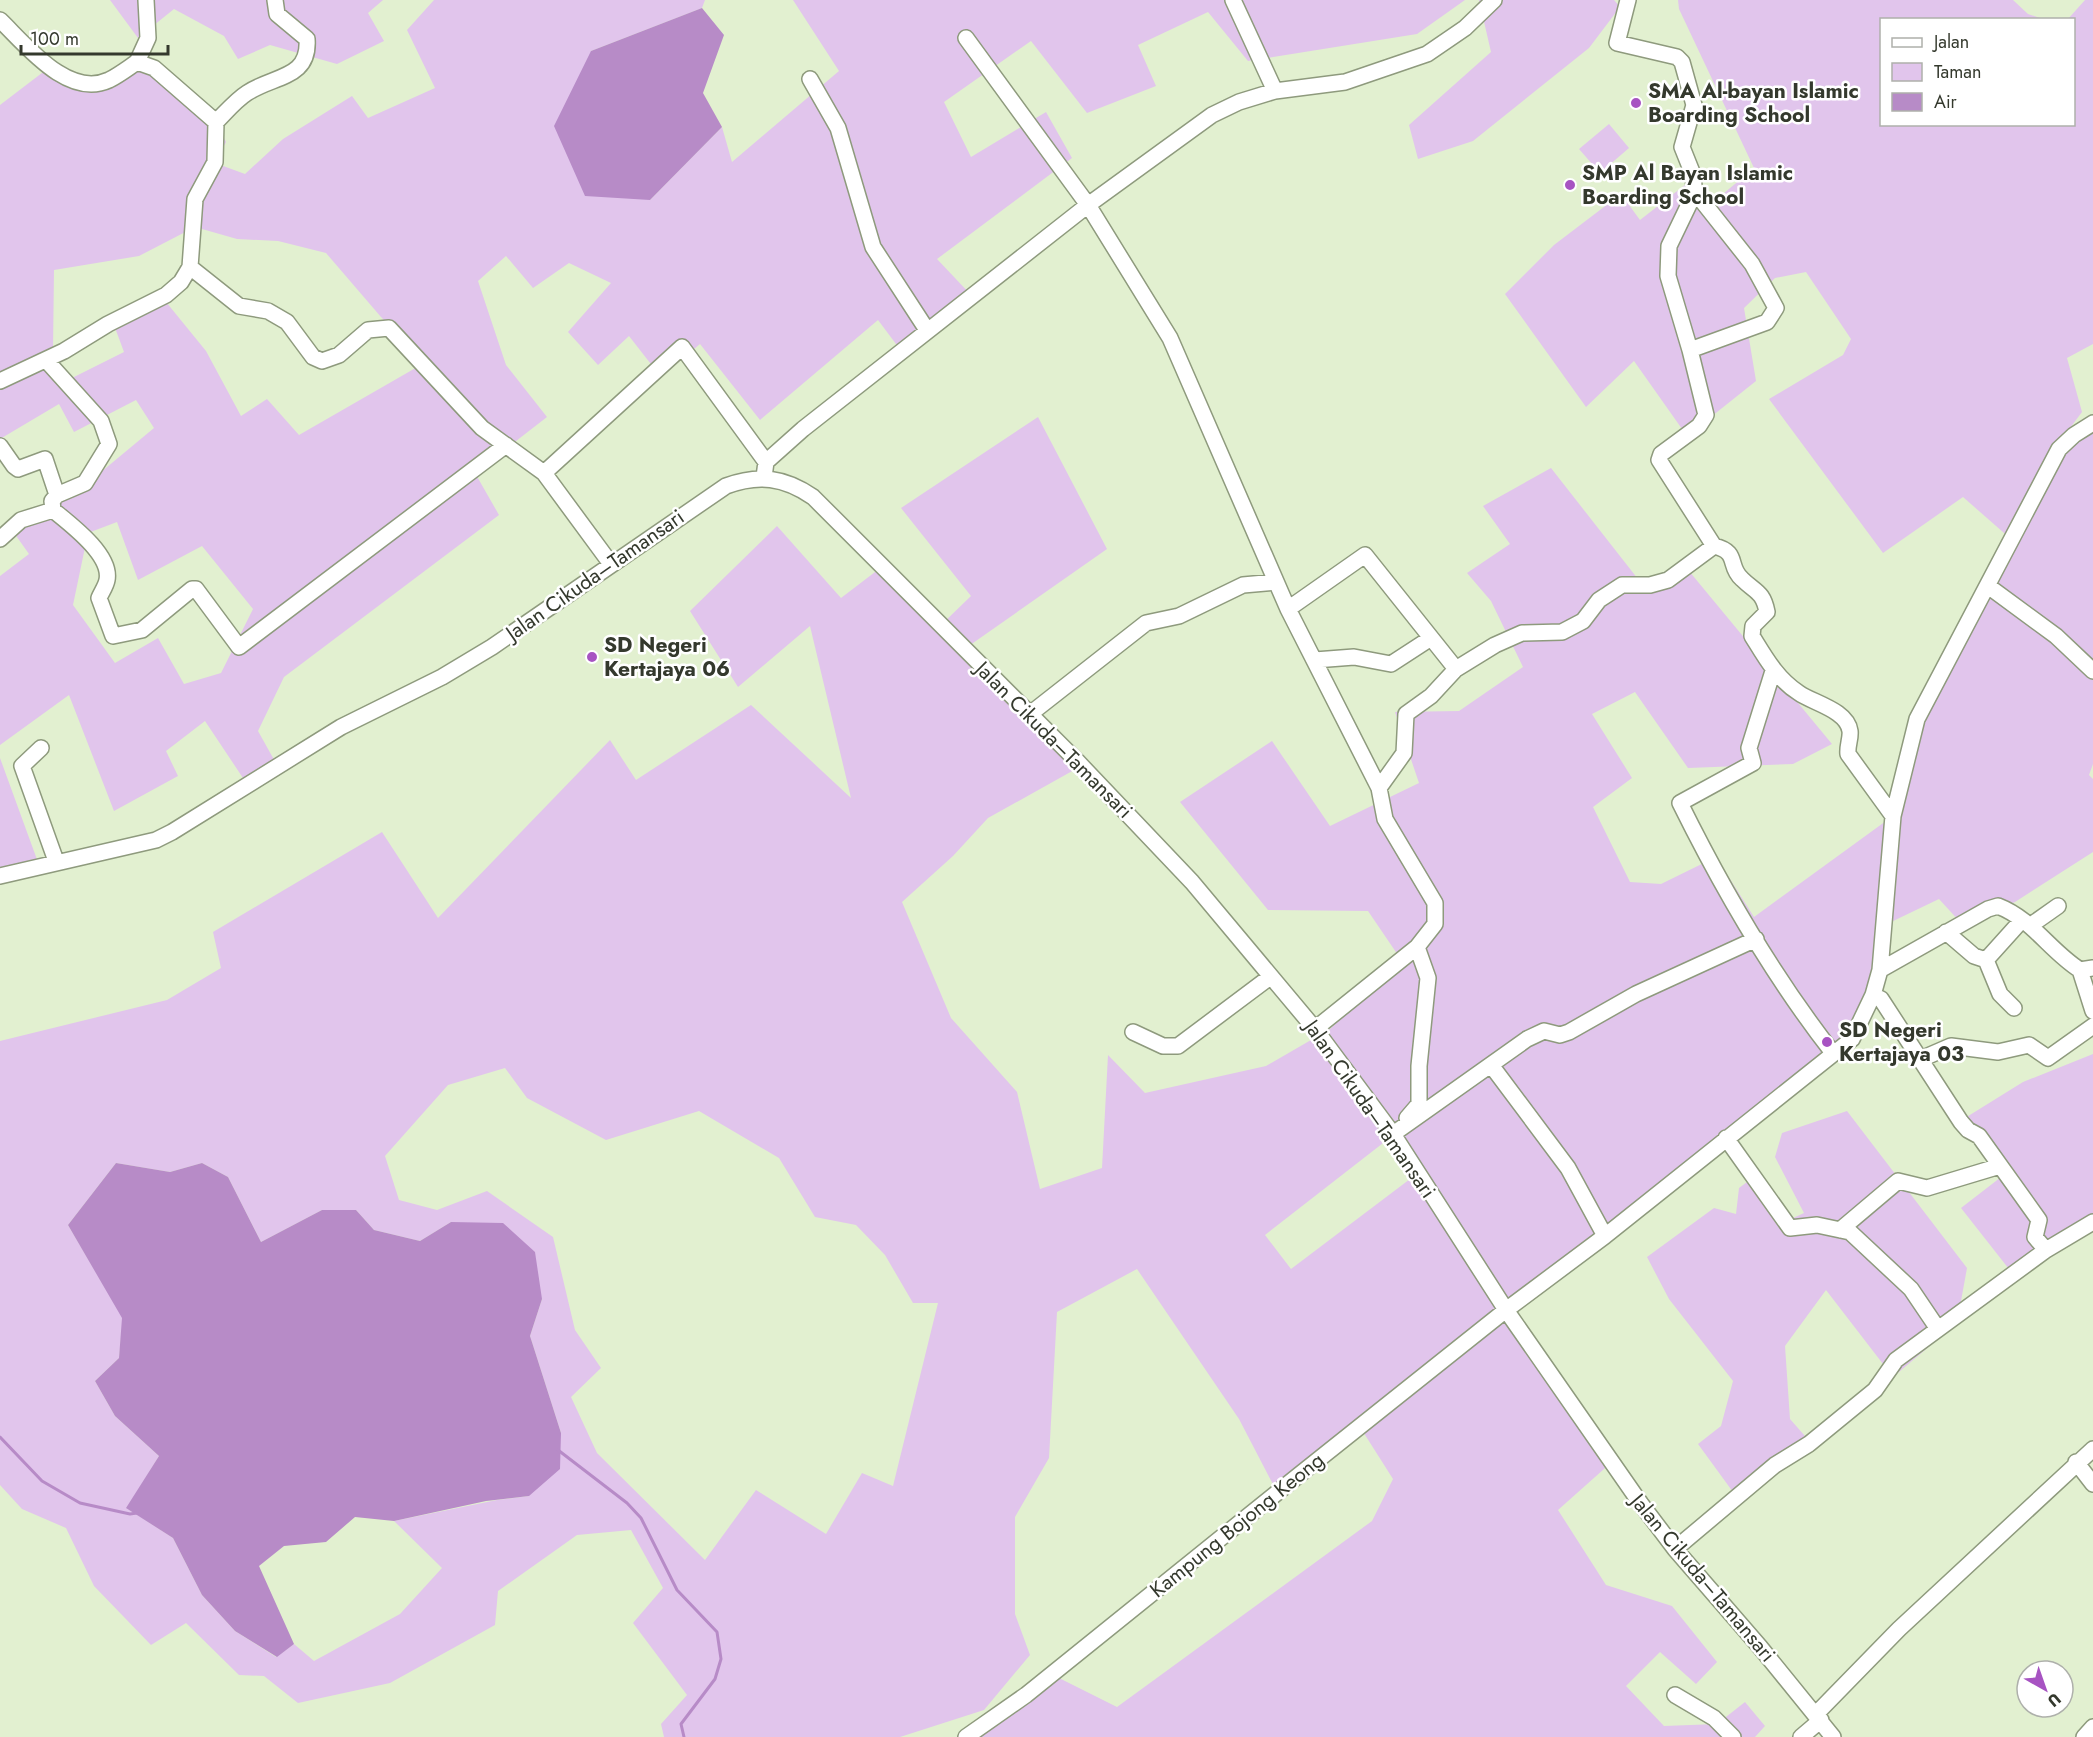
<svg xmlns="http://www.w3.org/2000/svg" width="2093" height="1737" font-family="Jost,sans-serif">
	<rect width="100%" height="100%" fill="#e2f0d0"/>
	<path fill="#e1c5ec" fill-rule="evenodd" d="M110 0H383L368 13 384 41 337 64 270 45 238 59 224 36 174 9 138 38Z
		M434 0H705L702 8 591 51 650 200 722 127 732 162 839 71 793 0H1465L1417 34 1248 61 1208 12 1138 45 1156 86 1087 113 1031 41 944 102 971 157 1046 112 1072 158 937 259 972 296 902 352 878 320 760 420 700 344 661 377 629 336 598 365 568 332 611 283 569 263 533 288 506 256 478 281 506 365 547 417 475 473 499 515 284 677 258 731 277 765 247 784 205 721 166 751 178 776 114 811 69 695 0 745V576L29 554 7 523 71 497 154 428 136 400 74 432 59 404 0 439V105L55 63 81 88 150 57 213 116 226 142 215 163 245 174 283 139 352 96 368 118 435 88 407 30ZM195 227 237 239 278 241 326 253 381 317 426 362 299 435 267 399 241 416 206 351 162 297 114 325 124 352 70 379 53 350 54 270 139 256ZM117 522 138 580 202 546 253 609 221 673 184 684 158 638 115 663 73 605 88 533Z
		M1479 0H1614L1620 7 1589 48 1473 141 1418 159 1409 125 1491 52Z
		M1678 0H2013L2028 14 2043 19 1882 20V124H2074V20L2068 19 2085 0H2093V344L2067 358 2082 412 2061 440 2093 432V764L2089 775 2093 779V852L2015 902 1961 923 1939 899 1889 923 1853 1040 1508 1309 1613 1461 1558 1510 1606 1585 1672 1606 1717 1662 1696 1684 1660 1652 1626 1686 1664 1726 1717 1724 1745 1702 1765 1726 1755 1737H971L1055 1676 1117 1707 1372 1521 1393 1479 1360 1427 1277 1492 1239 1419 1137 1269 1057 1312 1049 1458 1015 1517V1614L1030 1655 984 1710 900 1737H664L661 1724 687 1695 633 1623 663 1588 631 1530 577 1535 498 1591 495 1625 390 1683 298 1703 264 1676 239 1675 186 1623 151 1645 94 1586 66 1528 22 1509 0 1485V1041L167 1000 221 968 213 932 382 832 438 918 610 740 636 780 751 705 851 798 810 626 738 687 690 611 777 526 841 598 879 569 939 627 971 596 901 508 1038 417 1107 549 963 650 1083 765 988 818 953 856 902 902 951 1018 1017 1092 1040 1189 1102 1168 1108 1055 1145 1093 1266 1066 1330 1029 1402 961 1368 911 1268 910 1180 802 1272 741 1330 826 1419 783 1395 712 1459 711 1523 667 1491 601 1467 573 1510 544 1483 506 1551 468 1645 588 1689 571 1832 744 1793 764 1688 768 1635 692 1592 714 1632 778 1593 807 1630 882 1661 884 1716 857 1754 917 1897 813 1919 714 2012 540 1963 497 1883 553 1769 399 1843 355 1851 339 1806 272 1775 278 1744 308 1756 381 1687 436 1634 361 1586 407 1505 294 1554 245 1621 194 1640 220 1690 181 1711 204 1754 168 1679 9ZM505 1068 527 1098 606 1140 699 1111 779 1158 815 1217 856 1225 885 1255 913 1303H938L893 1486 862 1473 826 1534 756 1490 705 1560 597 1453 571 1397 601 1368 575 1330 553 1237 487 1191 437 1210 399 1200 385 1156 448 1085ZM1396 1133 1418 1173 1291 1269 1265 1235ZM116 1163 170 1172 202 1163 228 1177 261 1242 322 1210H356L374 1230 420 1241 451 1222 542 1299 530 1336 561 1433 529 1496 497 1500 394 1521 442 1568 400 1614 314 1661 294 1644 276 1657 235 1631 202 1595 173 1538 127 1508 159 1456 115 1416 95 1381 119 1358 123 1318 68 1225Z
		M1609 124 1629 148 1600 173 1579 149Z
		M0 758 39 865 0 877Z
		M2093 1054V1219L2016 1278 1961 1208 2005 1174 1965 1118 2023 1082Z
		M1847 1111 1967 1268 1957 1323 1893 1377 1826 1290 1785 1346 1790 1419 1812 1444 1741 1503 1698 1444 1721 1426 1733 1381 1669 1299 1647 1257 1714 1208 1736 1214 1739 1188 1755 1176 1791 1219 1804 1213 1775 1157 1782 1133Z"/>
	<path fill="#b78bc7" d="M702 8 724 35 703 93 722 127 650 200 585 196 554 126 591 51Z
		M116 1163 170 1172 202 1163 228 1177 261 1242 322 1210H356L374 1230 420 1241 451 1222 503 1223 535 1252 542 1299 530 1336 561 1433 560 1469 529 1496 486 1501 394 1521 355 1517 326 1542 284 1546 259 1566 294 1644 277 1657 235 1631 202 1595 173 1538 126 1508 159 1456 115 1416 95 1381 119 1358 122 1318 68 1225Z"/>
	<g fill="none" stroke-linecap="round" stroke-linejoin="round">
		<path stroke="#b78bc7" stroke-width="3" d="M0 1437 42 1481 80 1503 130 1514 137 1513
			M558 1450 627 1503 641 1518 677 1590 717 1632 721 1659 715 1679 681 1724 684 1737"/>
		<defs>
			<path id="minor" d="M1233 0 1275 91
				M1628 0 1617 43 1677 57 1682 62 1694 105 1682 147 1692 172 1695 192 1669 246 1668 276 1690 350 1706 415 1699 426 1661 454 1659 460 1714 546C1740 552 1727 566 1742 579 1755 592 1763 591 1767 612L1753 626 1752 636C1765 657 1777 679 1799 693 1813 703 1847 710 1850 731 1851 738 1847 746 1848 754L1893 816
				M0 20C26 45 68 99 109 80 119 75 128 68 137 62L154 68 216 122
				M966 38 1088 205 1170 338 1288 609 1379 788 1385 819 1435 903V924L1417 947 1315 1029
				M137 62 148 38 146 0
				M810 79 838 128 873 247 927 330
				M190 267 239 306 268 311 287 322 313 357 322 361 339 355 368 330 389 328 482 428 544 473 611 564
				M1690 350 1767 322 1776 308 1752 264 1695 192
				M46 360 101 421 109 444 85 483 57 495 52 501 53 510C70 524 112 555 107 580 106 586 101 593 99 598L113 636 142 630 192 589H196L239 647 506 445
				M0 381 64 351 108 324 166 295 181 282 190 267 195 199 215 162 216 122C226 112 236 100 247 93 274 75 310 79 307 39L277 14 275 0
				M0 446 14 466 18 469 45 459 57 495
				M544 473 682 347 766 462
				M764 477 766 462 803 429 1088 205 1212 115 1239 102 1275 91 1345 82 1427 54 1465 28 1494 0
				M0 539 21 520 53 510
				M1988 586 2056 636 2093 671
				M1288 609 1365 555 1456 669
				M1315 660 1354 657 1391 664 1431 638
				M1773 671 1749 748 1753 763 1680 803C1723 890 1773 976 1833 1053
				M1030 714 1146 623 1179 616 1243 585 1276 582
				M41 748 22 766 56 861
				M1379 788 1404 753 1406 714 1431 696 1456 669 1495 645 1522 633 1562 632 1583 621 1599 600 1622 585H1650L1668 580 1714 546
				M0 876 156 840 172 832 341 727 442 677 492 647 726 486C758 474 784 477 813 497L1077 761 1192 882 1315 1029 1393 1134 1506 1310 1641 1504 1675 1549 1760 1647 1833 1737
				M2031 925 2058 906
				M1946 932 1974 956 1986 960 2000 994 2014 1008
				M1986 960 2022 920
				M1880 970 1988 909 1998 906C2032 919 2050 951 2080 970L2093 968
				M2080 970 2093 1011
				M1873 995 1881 999 1961 1122 1968 1130 1979 1136 2039 1220 2035 1237 2046 1250
				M1133 1032 1163 1046H1178L1270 977
				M1921 1059 1951 1046 1998 1052 2029 1045 2048 1058 2093 1026
				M1491 1065 1568 1168 1605 1236
				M1407 1118 1419 1104V1066L1428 978 1417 947
				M1393 1134 1527 1039 1544 1031 1560 1035 1569 1032 1636 994 1756 939
				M1726 1138 1790 1228 1817 1225 1850 1232 1911 1289 1938 1329
				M1840 1230 1898 1181 1927 1188 2000 1166
				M2076 1462 2093 1484
				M1675 1549 1775 1465 1809 1444 1875 1390 1896 1360 2046 1250 2093 1222
				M1675 1695 1714 1718 1733 1737
				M1816 1714 1899 1629 2093 1449
				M966 1737 1026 1695 1299 1475 1506 1310 1605 1236 1852 1039 1873 995 1880 970 1893 816 1917 719 2059 449 2074 435 2093 423
				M1801 1737 1821 1720
				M2084 1737 2093 1727"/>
		</defs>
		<use href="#minor" stroke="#8e9a7d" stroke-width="18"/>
		<use href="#minor" stroke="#fff" stroke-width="15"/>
	</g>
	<g fill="#a753c2" stroke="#fff" stroke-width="2">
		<circle cx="1636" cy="103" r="6"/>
		<circle cx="1570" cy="185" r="6"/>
		<circle cx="592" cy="657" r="6"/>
		<circle cx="1827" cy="1042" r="6"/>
	</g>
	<g text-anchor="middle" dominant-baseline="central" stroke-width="5" stroke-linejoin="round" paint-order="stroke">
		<g font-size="21" font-weight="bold" fill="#34392d" stroke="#fff" text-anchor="start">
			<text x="1648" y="91">SMA Al-bayan Islamic<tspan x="1648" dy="24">Boarding School</tspan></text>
			<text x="1582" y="173">SMP Al Bayan Islamic<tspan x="1582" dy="24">Boarding School</tspan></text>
			<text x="604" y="645">SD Negeri<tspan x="604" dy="24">Kertajaya 06</tspan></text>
			<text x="1839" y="1030">SD Negeri<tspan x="1839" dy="24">Kertajaya 03</tspan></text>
		</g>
		<g font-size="21" fill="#34392d" stroke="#fff">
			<text transform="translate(595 575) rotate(-35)">Jalan Cikuda–Tamansari</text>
			<text transform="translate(1054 740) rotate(45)">Jalan Cikuda–Tamansari</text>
			<text transform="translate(1370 1109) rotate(55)">Jalan Cikuda–Tamansari</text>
			<text transform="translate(1237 1525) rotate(-39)">Kampung Bojong Keong</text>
			<text transform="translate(1703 1578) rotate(50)">Jalan Cikuda–Tamansari</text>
		</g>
	</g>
	<rect x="1880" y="18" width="195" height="108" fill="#ffffff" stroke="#aeb0ab" stroke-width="1.5"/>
	<rect x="1892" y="38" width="30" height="9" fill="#ffffff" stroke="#aeb0ab" stroke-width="1.5"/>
	<text x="1934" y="48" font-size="18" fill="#34392d">Jalan</text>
	<rect x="1892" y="63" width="30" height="18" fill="#e1c5ec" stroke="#aeb0ab" stroke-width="1.5"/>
	<text x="1934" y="78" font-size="18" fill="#34392d">Taman</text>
	<rect x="1892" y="93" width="30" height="18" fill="#b78bc7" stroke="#aeb0ab" stroke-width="1.5"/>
	<text x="1934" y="108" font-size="18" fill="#34392d">Air</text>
	<g transform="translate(2045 1689) rotate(140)"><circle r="28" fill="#ffffff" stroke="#aeb0ab" stroke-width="1.5"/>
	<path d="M0-4.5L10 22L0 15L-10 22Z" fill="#a753c2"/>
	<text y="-9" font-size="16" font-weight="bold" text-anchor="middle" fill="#34392d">U</text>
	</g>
	<path d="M21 45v9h147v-9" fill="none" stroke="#34392d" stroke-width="3"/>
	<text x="30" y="45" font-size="18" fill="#34392d" stroke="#ffffff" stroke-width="4.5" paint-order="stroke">100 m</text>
</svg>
